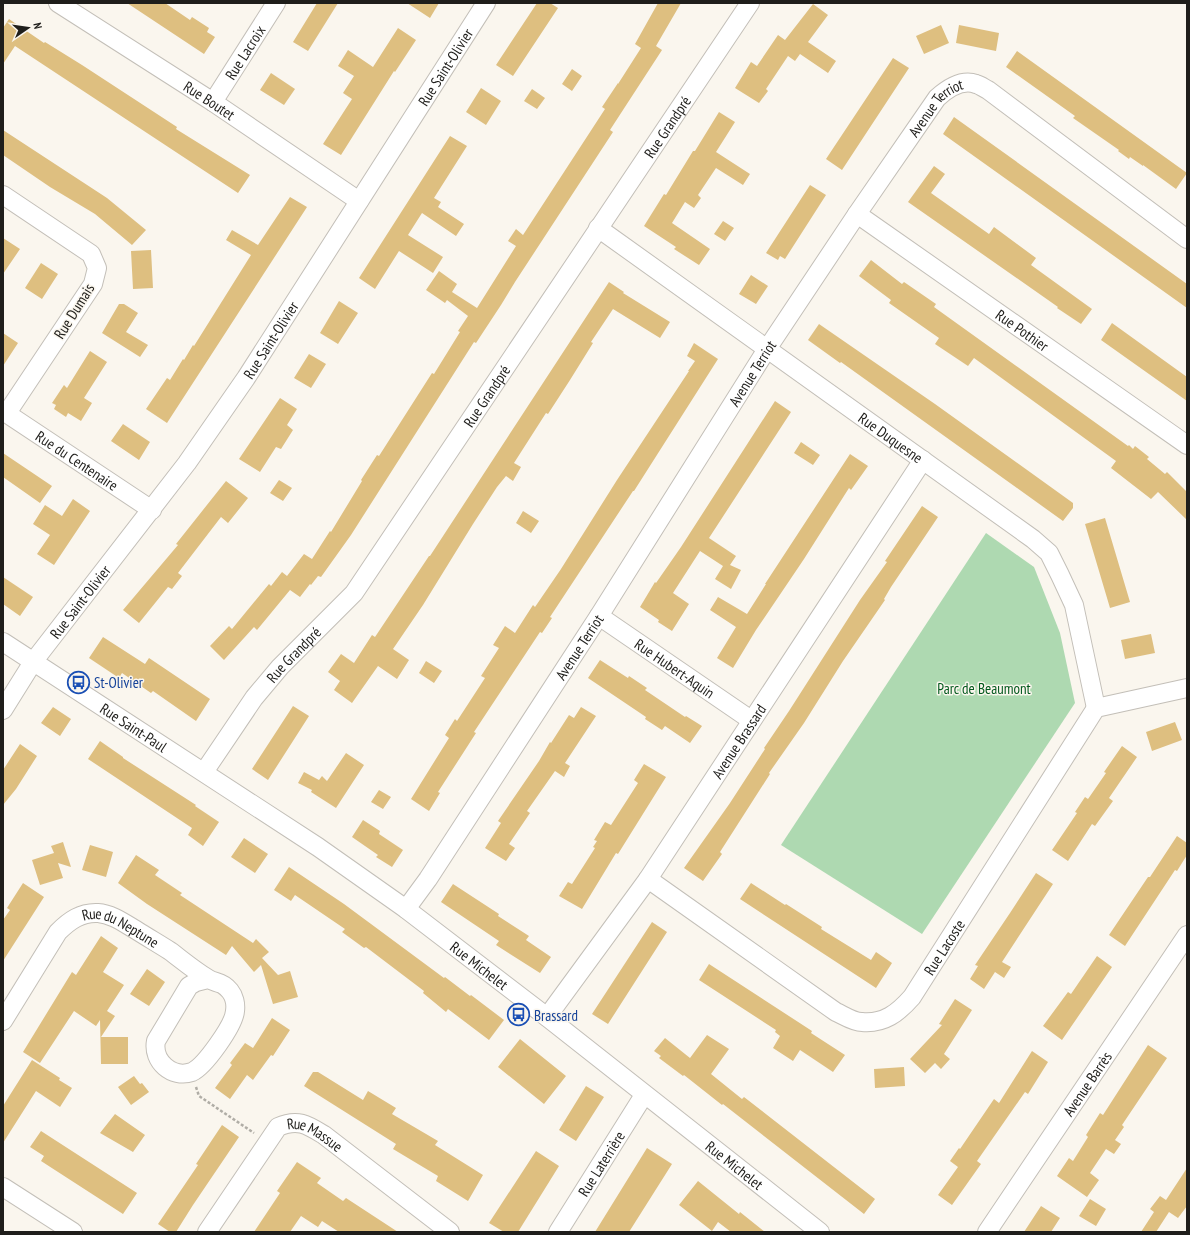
<svg xmlns="http://www.w3.org/2000/svg" width="1190" height="1235" font-family="'PT Sans Narrow',sans-serif">
	<rect width="100%" height="100%" fill="#faf6ee"/>
	<path fill="#aed9b1" d="M986 533 1034 567 1060 633 1075 703 922 934 781 845Z"/>
	<path fill="#debf80" d="M127 3H165L190 20 192 17 209 28 207 32 215 37 204 54Z
		M317 3H338L308 51 293 42Z
		M407 3H439L430 18Z
		M537 3H550L558 8 513 76 496 65Z
		M658 3H681L656 46 662 50 610 130 613 132 515 282 501 305 476 343 474 342 351 535 321 577 318 576 311 585 310 584 300 597 290 590 257 630 254 627 224 660 210 646 229 626 232 629 269 584 271 586 282 572 287 576 304 554 312 559 330 531 331 532 362 481 361 480 377 455 379 456 432 373 434 374 460 332 458 331 468 316 447 300 445 303 426 290 439 271 457 284 452 292 477 308 516 246 508 241 516 229 523 235 605 109 602 107 618 83V84L641 48 635 44Z
		M813 4 828 15 808 42 836 61 828 73 800 54 795 61 788 56 766 89 768 91 759 103 735 88 751 62 757 66 778 35 785 40Z
		M9 19 44 43 45 42 82 65 177 127 176 129 250 175 238 193 15 46 3 64V28Z
		M941 25 949 43 924 54 916 36Z
		M959 25 999 33 996 51 956 43Z
		M398 28 416 40 395 72 394 71 341 155 323 144 352 99 343 93 354 76 338 66 348 50 373 67Z
		M1017 51 1187 173 1176 189 1143 165V166L1130 157 1129 159 1118 151 1119 150 1073 118 1075 116 1006 67Z
		M893 58 909 68 842 170 826 159Z
		M572 69 582 76 572 91 562 84Z
		M271 73 295 89 284 105 260 90Z
		M481 88 501 101 486 125 466 112Z
		M532 89 545 98 537 109 524 101Z
		M719 112 735 122 716 152 750 174 743 185 716 168 698 195 701 198 694 208 685 202 672 223 710 249 699 265 674 249 676 247 644 226 664 194 666 195 693 151H695Z
		M954 117 1187 284V308L943 134Z
		M3 130 107 198 146 230 132 245 95 214 50 187 3 155Z
		M450 136 467 146 434 198 441 202 438 207 464 224 456 236 422 213 408 235 443 257 433 273 399 251 375 289 359 278Z
		M934 166 945 174 931 193 989 234 994 227 1036 258 1031 265 1092 309 1081 324 1057 308 1058 307 908 202Z
		M810 185 826 195 785 259 780 256 778 260 766 253Z
		M290 197 307 207 167 423 146 409 167 378 170 380 183 359 184 360 193 345 194 346 251 255 226 240 232 230 258 245Z
		M723 221 734 228 725 241 714 234Z
		M3 238 20 249 3 274Z
		M151 250 153 288 133 289 131 251Z
		M871 260 902 284 904 282 936 304 934 307 1128 446 1129 445 1133 449 1135 446 1149 457 1147 459 1165 474 1167 472 1187 492V520L1158 492 1151 499 1111 468 1116 461 974 358 968 366 935 344 939 338 889 303 891 300 859 276Z
		M41 263 58 274 42 299 25 288Z
		M751 275 768 286 756 304 739 294Z
		M609 282 624 292 623 293 670 322 660 338 613 309 591 342 593 343 570 380 548 414 546 413 514 463 521 467 513 481 506 476 497 487 473 524 423 605 393 649 409 660 397 679 378 666 352 703 334 690 340 681 328 672 341 654 354 663 372 635 375 637 429 556H430Z
		M339 301 358 313 338 344 320 333Z
		M119 304H124L138 313 126 332 148 345 140 357 102 333Z
		M1112 323 1187 377V401L1101 340Z
		M819 324 935 404 1073 503V508L1063 521 841 362 840 363 808 340Z
		M3 333 18 343 3 366Z
		M694 343 718 359 634 491H633L550 617 552 618 542 633 540 632 474 732 476 733 438 792 440 793 429 811 411 799 449 738 445 735 455 719 457 721 485 678 481 676 499 648 493 645 505 626 515 633 533 605 535 607 561 569 617 480 689 371H688L695 361 687 356Z
		M90 351 107 362 84 398 92 403 81 421 68 413 66 417 54 409 56 405 52 403 64 385 67 388Z
		M309 354 326 364 311 388 294 378Z
		M280 398 297 409 287 425 293 430 281 449 276 447 260 472 239 459Z
		M775 401 791 412 709 538 736 556 730 565 741 570 731 589 715 579 723 566 700 551 673 593 689 604 672 631 658 622 659 620 640 607 655 582 656 583 681 547Z
		M123 424 150 442 139 460 111 441Z
		M801 442 820 455 813 465 794 453Z
		M3 453 52 486 40 503 3 477Z
		M850 454 868 466 851 490 849 488 804 559 756 630 733 668 717 658 736 627 710 610 718 597 747 614 766 584H765Z
		M279 480 292 488 283 501 270 493Z
		M226 481 248 498 228 523 221 517 178 573 182 576 172 589 168 587 139 623 123 610 178 545 176 544Z
		M73 499 90 511 54 565 37 554 50 535 33 524 45 505 62 516Z
		M922 506 938 517 891 587 884 599 885 600 843 661 804 723 769 773 770 774 720 852 722 854 703 881 684 868 730 803 765 749 764 748 789 711 860 600 887 562 885 561Z
		M523 511 539 521 531 533 516 523Z
		M1105 518 1130 602 1110 608 1085 524Z
		M3 577 33 597 20 616 3 604Z
		M1151 634 1155 653 1125 659 1121 640Z
		M103 637 145 664 149 658 210 699 196 721 153 691 151 693 122 673 119 678 89 658Z
		M600 660 628 678 629 676 647 688 645 690 685 717 686 716 702 726 690 743 665 726 662 730 645 719 646 717 588 678Z
		M426 661 442 671 434 683 419 673Z
		M293 706 309 716 268 780 252 769Z
		M53 707 71 719 60 736 41 723Z
		M581 707 596 716 565 763 570 766 564 777 555 771 527 811 530 813 509 844 515 848 506 861 485 848 501 823 498 821 539 761 550 742 551 743 569 715 574 718Z
		M1175 722 1182 740 1152 751 1146 732Z
		M100 741 123 757V758L196 805 195 806 219 822 203 846 188 835 192 828 88 759Z
		M20 744 37 756 16 789 3 805V770Z
		M1122 746 1137 757 1109 798 1113 801 1095 826 1092 824 1068 861 1052 850 1077 813 1075 812 1085 797 1088 799 1106 773 1104 772Z
		M346 753 364 765 336 808 311 792 312 790 298 783 304 772 319 780 322 776 327 781Z
		M644 764 666 777 618 854 616 853 582 909 559 896 568 882 572 884 595 848 593 847 597 841 594 840 605 822 611 825 638 783 634 780Z
		M379 790 391 797 383 809 371 802Z
		M363 820 380 831 379 834 403 850 392 867 376 857 378 855 352 837Z
		M1177 836 1187 843V855L1177 871 1175 870 1125 946 1109 935 1148 877H1150Z
		M244 838 268 854 255 873 231 857Z
		M63 842 71 867 58 863 63 878 40 885 32 860 54 853 51 846Z
		M90 845 113 852 106 877 82 870Z
		M136 855 159 870 155 875 182 893 180 895 253 943 256 939 269 952 262 958 278 975 290 971 298 997 273 1004 261 965 254 972 232 946 226 955 147 904 118 883Z
		M289 867 344 904 444 978 445 977 470 996 471 995 504 1020 489 1040 448 1009 446 1012 423 993 424 991 366 947 364 948 342 932 345 929 295 895 291 901 274 890Z
		M1036 873 1053 884 1002 962 1011 967 1004 978 995 972 984 989 970 979 978 966 975 965 1010 913Z
		M23 883 44 897 3 961V920L10 910 7 908Z
		M751 883 785 905 786 904 822 927 821 929 871 960 876 952 892 963 876 988 740 899Z
		M453 884 499 914 498 916 529 936 526 940 551 957 540 973 496 945 499 941 441 902Z
		M652 922 667 932 608 1024 592 1014Z
		M101 936 118 948 103 972 124 985 107 1011 115 1016 101 1037H128V1064H101L100 1020 96 1026 74 1011 40 1063 23 1052 72 972 76 975Z
		M1097 956 1112 967 1062 1040 1043 1026 1068 992 1071 994Z
		M709 964 812 1031 811 1033 845 1055 833 1072 800 1050 793 1061 773 1048 780 1036 775 1032 776 1030 699 980Z
		M147 969 165 982 149 1006 130 994Z
		M955 999 972 1010 944 1054 950 1059 941 1069 935 1063 925 1073 910 1059 942 1025 939 1024Z
		M272 1018 290 1030 273 1056 271 1055 253 1080 247 1075 230 1099 215 1088 232 1065 230 1063 245 1043 253 1048Z
		M707 1035 729 1049 711 1074 742 1099 744 1097 875 1199 864 1214 723 1104 722 1105 684 1075 683 1076 659 1058 661 1056 654 1051 665 1038 690 1058Z
		M520 1039 566 1076 544 1104 498 1067Z
		M1148 1045 1167 1058 1122 1125 1124 1127 1115 1140 1121 1144 1114 1154 1106 1149 1090 1173 1099 1180 1087 1197 1057 1176 1069 1158 1073 1161 1088 1137 1086 1135 1100 1113 1103 1115Z
		M1032 1051 1048 1062 1028 1094 1025 1092 977 1161 981 1164 952 1205 938 1195 958 1167 950 1161 959 1148 960 1149 994 1099 999 1103Z
		M32 1060 60 1078 59 1080 72 1088 60 1107 36 1091 3 1143V1106Z
		M904 1067 905 1086 875 1088 874 1069Z
		M313 1072H318L363 1100 368 1091 396 1108 392 1114 438 1141 435 1145 483 1175 468 1201 436 1181 438 1176 393 1149 396 1144 304 1086Z
		M134 1076 140 1084 142 1083 149 1092 131 1105 118 1087Z
		M586 1086 604 1097 576 1141 559 1130Z
		M115 1114 145 1135 133 1152 100 1133Z
		M222 1125 239 1137 193 1205 176 1232H170L158 1224 198 1165 196 1164Z
		M41 1131 137 1193 123 1214 41 1161 44 1156 30 1147Z
		M647 1148 672 1164 629 1232H595Z
		M536 1151 559 1166 518 1232H504L489 1223Z
		M297 1162 321 1178 317 1183 343 1201 346 1198 398 1232H339L322 1221 318 1227 301 1216 290 1232H254L280 1193 277 1191Z
		M1187 1168V1206L1178 1218 1169 1212 1156 1232H1141L1154 1212 1150 1209 1160 1196 1166 1200Z
		M698 1181 739 1214 740 1212 765 1232H731L718 1222 712 1231 679 1205Z
		M1090 1199 1106 1209 1096 1226 1079 1216Z
		M1041 1206 1060 1218 1051 1232H1024Z"/>
	<g fill="none" stroke-linecap="round" stroke-linejoin="round">
		<defs>
			<g id="minor">
				<path id="s1" d="M58 3 213 102 359 201"/>
				<path id="s2" d="M213 102 276 3"/>
				<path d="M3 195 91 254 97 268 93 284 7 413"/>
				<path id="s3" d="M857 214 1187 445"/>
				<path id="s4" d="M598 228 1033 539 1049 553 1060 575 1074 605 1096 708"/>
				<path id="s5" d="M3 411 152 510"/>
				<path id="s6" d="M599 616 751 720"/>
				<path id="s7" d="M3 642 318 847 406 909 547 1017 820 1232"/>
				<path id="s8" d="M3 710 33 662 187 463 246 378 486 3"/>
				<path id="s9" d="M204 772 254 698 280 667 354 593 750 3"/>
				<path id="s10" d="M648 879 836 1012C843 1015 853 1022 862 1022 884 1024 898 1013 912 997L1096 708 1187 688"/>
				<path id="s11" d="M406 909 428 879 599 616 767 349 857 214 937 98C947 89 962 79 976 84 980 85 984 88 988 90L1187 239"/>
				<path id="s12" d="M547 1017 648 879 923 460"/>
				<path id="s13" d="M3 1021 58 932C69 921 81 912 98 913 112 914 124 923 136 930 147 937 159 944 170 951 182 960 194 970 207 978 215 984 221 980 230 991 234 996 236 1004 235 1011 234 1025 205 1066 192 1072 172 1079 152 1061 156 1041L189 986 196 982 208 979"/>
				<path d="M3 1187 73 1232"/>
				<path id="s14" d="M207 1232 278 1127C298 1118 308 1125 324 1135L450 1232"/>
				<path id="s15" d="M558 1232 644 1095"/>
				<path id="s16" d="M987 1232 1187 935"/>
			</g>
		</defs>
		<use href="#minor" stroke="#c3bfb8" stroke-width="20"/>
		<path stroke="#b0ada6" stroke-width="2.5" stroke-dasharray="3 2" stroke-linecap="butt" d="M196 1087 199 1096 254 1133"/>
		<use href="#minor" stroke="#fff" stroke-width="18"/>
	</g>
	<defs>
		<symbol id="bus-ring" viewBox="-11 -11 22 22"><circle r="9.5" fill="#faf6ee" stroke="#1a4fb4" stroke-width="1.5"/><path d="M-5-6H5V4H4V6H2V4H-2V6H-4V4H-5ZM-3.5-4V0h7V-4ZM-3.5 1.2v1.5H-2V1.2ZM2 1.2v1.5H3.5V1.2Z" fill="#1a4fb4"/></symbol>
	</defs>
	<g fill-rule="evenodd">
		<use href="#bus-ring" x="66" y="670" width="25" height="25"/>
		<use href="#bus-ring" x="506" y="1002" width="25" height="25"/>
	</g>
	<g text-anchor="middle" dominant-baseline="central" stroke-width="3" stroke-linejoin="round" paint-order="stroke">
		<g font-size="15" fill="#1f1e1b" stroke="#faf6ee">
			<text stroke="none"><textPath href="#s2" startOffset="59">Rue Lacroix</textPath></text>
			<text stroke="none"><textPath href="#s8" startOffset="781">Rue Saint-Olivier</textPath></text>
			<text stroke="none"><textPath href="#s1" startOffset="180">Rue Boutet</textPath></text>
			<text stroke="none"><textPath href="#s11" startOffset="962">Avenue Terriot</textPath></text>
			<text stroke="none"><textPath href="#s9" startOffset="796">Rue Grandpré</textPath></text>
			<text transform="translate(74 311) rotate(-58)">Rue Dumais</text>
			<text stroke="none"><textPath href="#s3" startOffset="202">Rue Pothier</textPath></text>
			<text stroke="none"><textPath href="#s8" startOffset="457">Rue Saint-Olivier</textPath></text>
			<text stroke="none"><textPath href="#s11" startOffset="638">Avenue Terriot</textPath></text>
			<text stroke="none"><textPath href="#s9" startOffset="472">Rue Grandpré</textPath></text>
			<text stroke="none"><textPath href="#s4" startOffset="360">Rue Duquesne</textPath></text>
			<text stroke="none"><textPath href="#s5" startOffset="89">Rue du Centenaire</textPath></text>
			<text stroke="none"><textPath href="#s8" startOffset="133">Rue Saint-Olivier</textPath></text>
			<text stroke="none"><textPath href="#s11" startOffset="314">Avenue Terriot</textPath></text>
			<text stroke="none"><textPath href="#s9" startOffset="148">Rue Grandpré</textPath></text>
			<text stroke="none"><textPath href="#s6" startOffset="92">Rue Hubert-Aquin</textPath></text>
			<text stroke="none"><textPath href="#s7" startOffset="156">Rue Saint-Paul</textPath></text>
			<text stroke="none"><textPath href="#s12" startOffset="336">Avenue Brassard</textPath></text>
			<text stroke="none"><textPath href="#s13" startOffset="176">Rue du Neptune</textPath></text>
			<text stroke="none"><textPath href="#s10" startOffset="376">Rue Lacoste</textPath></text>
			<text stroke="none"><textPath href="#s7" startOffset="576">Rue Michelet</textPath></text>
			<text stroke="none"><textPath href="#s16" startOffset="179">Avenue Barrès</textPath></text>
			<text stroke="none"><textPath href="#s14" startOffset="167">Rue Massue</textPath></text>
			<text stroke="none"><textPath href="#s15" startOffset="81">Rue Laterrière</textPath></text>
			<text stroke="none"><textPath href="#s7" startOffset="900">Rue Michelet</textPath></text>
		</g>
		<g font-size="15" fill="#164399" stroke="#faf6ee" text-anchor="start">
			<text x="94" y="682">St-Olivier</text>
			<text x="534" y="1015">Brassard</text>
		</g>
		<g font-size="15" fill="#03591e" stroke="#faf6ee">
			<text x="984" y="688">Parc de Beaumont</text>
		</g>
	</g>
	<rect width="1190" height="1235" fill="none" stroke="#1f1e1b" stroke-width="8"/>
	<g transform="translate(28 28) rotate(77)" stroke="#faf6ee" stroke-width="3" paint-order="stroke">
	<path d="M0-3L7 15L0 10L-7 15Z" fill="#1f1e1b"/>
	<text y="-6" font-size="11" font-weight="bold" text-anchor="middle" fill="#1f1e1b">N</text>
	</g>
</svg>
